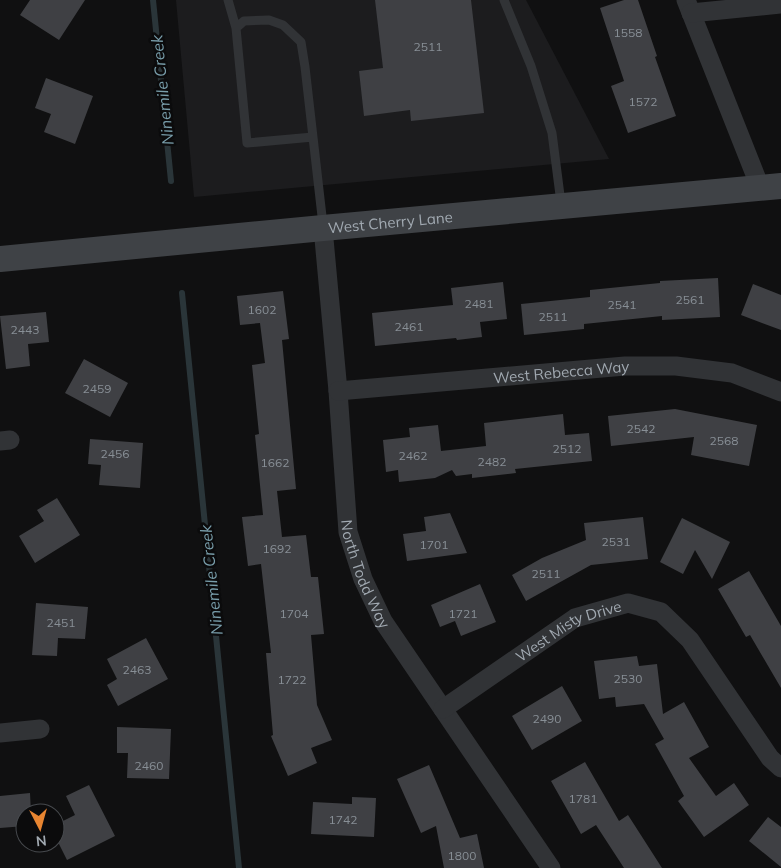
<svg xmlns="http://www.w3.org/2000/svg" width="781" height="868" font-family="Mulish,sans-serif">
	<rect width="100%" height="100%" fill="#101011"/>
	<path fill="#1c1c1e" d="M176 0H526L609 159 194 197Z"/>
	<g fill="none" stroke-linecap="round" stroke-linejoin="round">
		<path stroke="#2a3539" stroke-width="6" d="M153 0 171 181
			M182 293 239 868"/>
	</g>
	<path fill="#3f4044" d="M30 0H85L59 40 20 15Z
		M375 0H471L484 113 411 121 410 110 364 116 359 71 383 68Z
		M624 0H638L657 56 655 57 676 116 628 133 611 86 624 81 600 8Z
		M46 78 93 96 75 144 44 132 51 114 35 108Z
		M718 278 720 317 662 320V316L584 324V329L524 335 521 304 590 297V290L660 283V281Z
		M503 282 507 319 480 322 482 337 457 340 456 338 375 346 372 313 453 305 451 288Z
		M753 284 781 295V330L741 315Z
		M283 291 289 339 282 340 296 489 277 491 282 537 306 535 311 577H318L324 634 311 635 317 705 332 740 311 748 317 763 288 776 271 736 273 735 266 653H271L261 564 248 566 242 517 263 515 255 435 259 434 252 365 265 363 260 323 240 325 237 296Z
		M46 312 49 342 28 344 30 366 6 369 0 316Z
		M84 359 128 383 110 417 65 393Z
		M675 409 757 425 749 466 691 455 694 437 611 446 608 416Z
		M563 414 565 435 589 433 592 461 515 469 516 473 472 478V474L456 476 452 470 435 478 399 482 398 470 386 472 383 440 410 437 409 428 438 425 441 451 486 446 484 423Z
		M90 439 143 443 140 488 99 485 101 465 88 464Z
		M57 498 80 535 35 563 19 536 44 521 37 510Z
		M450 513 467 553 407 561 403 534 426 531 424 517Z
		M643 517 648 559 591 565 526 601 512 575 542 558 586 540 584 523Z
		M682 518 730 542 712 579 695 550 683 574 660 562Z
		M749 571 781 626V688L750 635 746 637 718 589Z
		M480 584 496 622 461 636 455 621 440 627 431 605Z
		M36 603 88 607 85 639 58 638 57 656 32 655Z
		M146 638 168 679 118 706 107 685 117 679 107 659Z
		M637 656 639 666 657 664 663 714 684 702 709 747 689 758 716 796 734 783 749 805 704 837 678 801 684 796 655 744 664 739 644 704 616 707 615 697 599 699 594 661Z
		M562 686 582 721 532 750 512 716Z
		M117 727 171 729 169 779 127 778 128 753H117Z
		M585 762 619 821 628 815 662 868H624L596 825 581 834 551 781Z
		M429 765 460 838 477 834 484 868H444L436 826 421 833 397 779Z
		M89 785 115 836 67 860 55 836V825L75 815 66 796Z
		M30 793 31 813H25V826L0 828V796Z
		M352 797 376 798 374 837 311 834 313 802 352 804Z
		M768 817 781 827V867L749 841Z"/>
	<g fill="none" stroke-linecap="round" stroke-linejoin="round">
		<path stroke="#313336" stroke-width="9" d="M228 0 236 28
			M504 0 531 66 552 133 561 203
			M313 137 247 143 236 28 244 21 269 20 283 25 301 42 305 67 323 225"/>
		<g stroke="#313336" stroke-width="19">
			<path d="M686 0 760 187"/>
			<path d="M691 13 781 4"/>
			<path id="s1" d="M323 228 338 391 348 532 363 579 383 621 551 868"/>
			<path id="s2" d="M338 391 625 366H676L732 373 781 392"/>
			<path d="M0 441 10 440"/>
			<path id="s3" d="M443 709 575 618 628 603 661 612 690 640 770 758 781 768"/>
			<path d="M0 733 40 729"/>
		</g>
		<path stroke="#3f4246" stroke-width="26" id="s4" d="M0 259 323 228 781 186"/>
	</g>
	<g text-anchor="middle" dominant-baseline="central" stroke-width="5" stroke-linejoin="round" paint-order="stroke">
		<g font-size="12" fill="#888f96">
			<text x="628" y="32">1558</text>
			<text x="428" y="46">2511</text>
			<text x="643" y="101">1572</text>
			<text x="690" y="299">2561</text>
			<text x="479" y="303">2481</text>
			<text x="622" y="304">2541</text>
			<text x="262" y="309">1602</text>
			<text x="553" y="316">2511</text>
			<text x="409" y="326">2461</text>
			<text x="25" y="329">2443</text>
			<text x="97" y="388">2459</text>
			<text x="641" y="428">2542</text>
			<text x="724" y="440">2568</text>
			<text x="567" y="448">2512</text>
			<text x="115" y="453">2456</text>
			<text x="413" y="455">2462</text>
			<text x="492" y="461">2482</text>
			<text x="275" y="462">1662</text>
			<text x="616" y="541">2531</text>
			<text x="434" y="544">1701</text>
			<text x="277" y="548">1692</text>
			<text x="546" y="573">2511</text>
			<text x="294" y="613">1704</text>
			<text x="463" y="613">1721</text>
			<text x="61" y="622">2451</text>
			<text x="137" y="669">2463</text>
			<text x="628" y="678">2530</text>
			<text x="292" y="679">1722</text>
			<text x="547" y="718">2490</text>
			<text x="149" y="765">2460</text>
			<text x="583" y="798">1781</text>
			<text x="343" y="819">1742</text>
			<text x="462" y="855">1800</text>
		</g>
		<g font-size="15" fill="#a1a9b1" stroke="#0b0b0c">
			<text stroke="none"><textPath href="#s4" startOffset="392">West Cherry Lane</textPath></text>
			<text stroke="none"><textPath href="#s2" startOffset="224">West Rebecca Way</textPath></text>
			<text stroke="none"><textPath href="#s1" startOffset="350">North Todd Way</textPath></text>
			<text stroke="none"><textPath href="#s3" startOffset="149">West Misty Drive</textPath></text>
		</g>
		<g font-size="16" font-style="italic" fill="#799eab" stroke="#0b0b0c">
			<text transform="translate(162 90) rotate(-96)">Ninemile Creek</text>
			<text transform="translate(211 580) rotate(-96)">Ninemile Creek</text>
		</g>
	</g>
	<g transform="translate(40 828) rotate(174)"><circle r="24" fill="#0b0b0c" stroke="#474a4e"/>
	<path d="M0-4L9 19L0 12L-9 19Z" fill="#e88531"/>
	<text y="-8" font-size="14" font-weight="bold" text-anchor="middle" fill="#a1a9b1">N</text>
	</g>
</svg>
